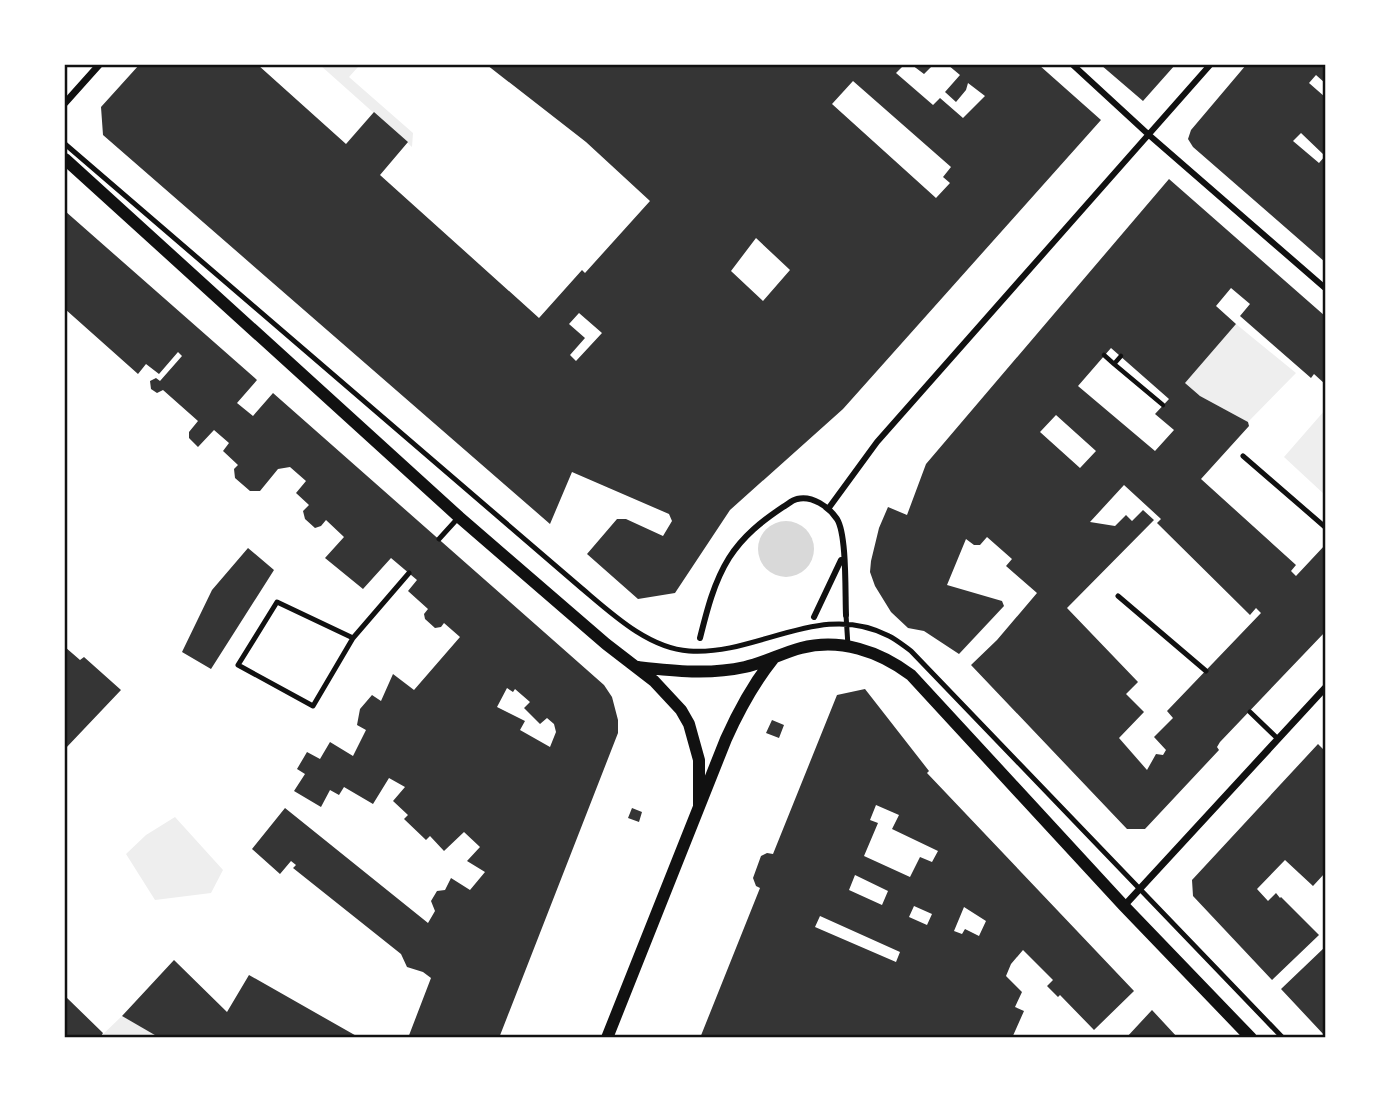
<svg xmlns="http://www.w3.org/2000/svg" width="1390" height="1103" font-family="'Space Grotesk',sans-serif">
	<rect width="100%" height="100%" fill="#fff"/>
	<path fill="#eee" d="M320 65H355L358 67 349 77 413 133 412 147Z
		M1236 324 1296 373 1248 422 1200 396 1185 383Z
		M1325 410V495L1284 457Z
		M175 817 223 870 211 893 155 900 126 854 146 835Z
		M122 1016 161 1038H99Z"/>
	<path fill="#d9d9d9" d="M758 549a28 28 0 1 1 56 0a28 28 0 1 1-56 0Z"/>
	<path fill="#353535" fill-rule="evenodd" d="M139 65H258L346 144 374 112 408 142 380 175 539 318 582 270 585 273 650 201 586 142 487 65H904L896 73 933 105 940 98 963 118 985 96 968 83 966 90 956 102 945 92 960 75 948 65H1039L1101 120 843 409 730 510 675 593 638 599 587 554 617 519H626L663 536 672 521 669 514 572 472 550 524 103 135 101 107ZM853 81 951 167 943 177 950 183 936 198 832 104ZM756 238 790 270 763 301 731 271ZM579 313 602 333 576 361 570 355 585 338 569 324Z
		M912 65H933L924 74Z
		M1101 65H1175L1143 101Z
		M1246 65H1325V83L1316 75 1309 83 1325 97V156L1301 133 1293 141 1319 163 1325 156V262L1193 147 1188 139 1191 130Z
		M1169 179 1325 316V384L1314 374 1311 378 1240 316 1250 304 1231 288 1216 306 1236 324 1185 383 1200 396 1248 422 1249 426 1201 479 1296 565 1291 571 1296 576 1325 545V632L1220 742 1217 747 1219 750 1145 829H1127L971 665 997 640 1037 593 1006 566 1012 559 987 537 980 545H974L966 539 947 585 1002 601 1004 606 959 654 924 631 908 628 891 612 875 586 870 572 871 561 879 528 888 507 907 515 926 464ZM1111 348 1169 399 1155 414 1174 430 1155 451 1078 386ZM1056 415 1096 451 1080 468 1040 432ZM1124 485 1161 519 1157 523 1250 615 1256 608 1261 613 1167 711 1173 718 1154 737 1166 750 1163 755 1156 754 1147 770 1119 738 1144 712 1126 694 1138 682 1067 608 1154 520 1143 510 1132 521 1126 515 1115 526 1090 522Z
		M65 211 257 380 237 403 253 416 273 393 604 685 612 697 618 720V733L499 1038H408L431 978 423 972 407 967 401 954 293 868 296 865 291 861 280 874 252 849 285 808 428 923 435 911 431 901 437 891 445 890 451 878 470 890 485 872 467 861 480 847 464 832 444 851 430 836 426 840 404 819 408 815 393 801 405 787 389 778 373 804 344 787 339 795 330 790 321 807 294 791 305 774 297 769 307 752 320 759 330 742 353 756 366 730 357 725 360 709 372 695 381 701 393 674 414 690 460 637 444 623 441 627 435 628 425 619 424 614 428 609 408 591 417 580 391 558 363 589 325 558 344 537 326 520 321 526 315 528 305 519 303 511 309 505 296 493 306 481 290 467 278 469 260 491H250L235 478 234 469 238 465 223 451 229 443 214 430 198 447 189 438V432L198 421 163 390 157 393 151 389 150 381 156 378 160 381 182 356 178 352 159 374 146 364 138 374 65 309ZM507 688 513 692 515 689 530 702 524 708 540 724 547 718 554 724 556 732 550 747 520 730 525 721 497 707Z
		M248 548 274 570 211 669 182 652 212 590Z
		M65 647 80 660 84 657 121 690 65 749Z
		M865 689 929 771 927 773 1134 991 1094 1030 1060 995 1058 997 1047 986 1053 980 1023 950 1011 964 1006 976 1022 992 1015 1007 1024 1011 1012 1038H700L760 888 756 886 753 878 761 856 767 853 773 854 837 695ZM876 805 899 815 892 829 938 851 932 862 920 857 910 877 864 856 878 823 870 820ZM855 875 888 891 882 905 849 890ZM914 906 932 914 927 925 909 917ZM964 907 986 921 979 936 965 929 962 934 954 931ZM820 916 900 952 896 962 815 927Z
		M772 720 784 725 779 738 766 733Z
		M1318 744 1325 751V873L1313 886 1285 860 1257 889 1268 901 1276 893 1280 898 1281 897 1319 935 1272 980 1193 896 1192 880Z
		M632 808 642 812 639 822 628 818Z
		M1325 947V1036L1281 989Z
		M174 960 227 1012 249 975 360 1038H160L122 1016Z
		M65 996 103 1033 100 1038H67L65 1036Z
		M1152 1010 1178 1038H1126Z"/>
	<g fill="none" stroke-linecap="round" stroke-linejoin="round">
		<path stroke="#111" stroke-width="4.5" d="M1104 355 1114 364 1121 356
			M1114 364 1163 405"/>
		<path stroke="#111" stroke-width="5" d="M65 144 579 586C610 612 647 648 689 651 758 656 821 600 889 636 897 640 904 646 911 651L1283 1038
			M1243 456 1325 527
			M439 539 459 517
			M1118 596 1206 671
			M846 615 848 646
			M353 638 277 602 238 665 313 706 353 638 409 573
			M1250 712 1278 739"/>
		<path stroke="#111" stroke-width="6" d="M1073 65 1149 135 1325 288
			M828 509 877 442 1210 65
			M814 617 841 560
			M700 638C707 610 714 582 729 558 743 536 762 521 783 507 787 505 792 500 797 499 812 495 829 507 837 519 847 535 845 593 846 615"/>
		<path stroke="#111" stroke-width="7" d="M65 103 99 65
			M1124 906 1325 688"/>
		<path stroke="#111" stroke-width="12" d="M65 159 459 517 606 644 654 681 681 710 689 724 699 760V805
			M638 667C674 671 709 675 745 667 764 663 782 653 801 648 840 638 879 651 911 675L1124 906 1251 1038
			M607 1038 726 739C739 710 753 684 773 659"/>
	</g>
	<rect width="1390" height="1103" fill="none" stroke="#ffffff" stroke-width="133"/>
	<rect x="66" y="66" width="1258" height="970" fill="none" stroke="#111" stroke-width="2.5"/>
</svg>
